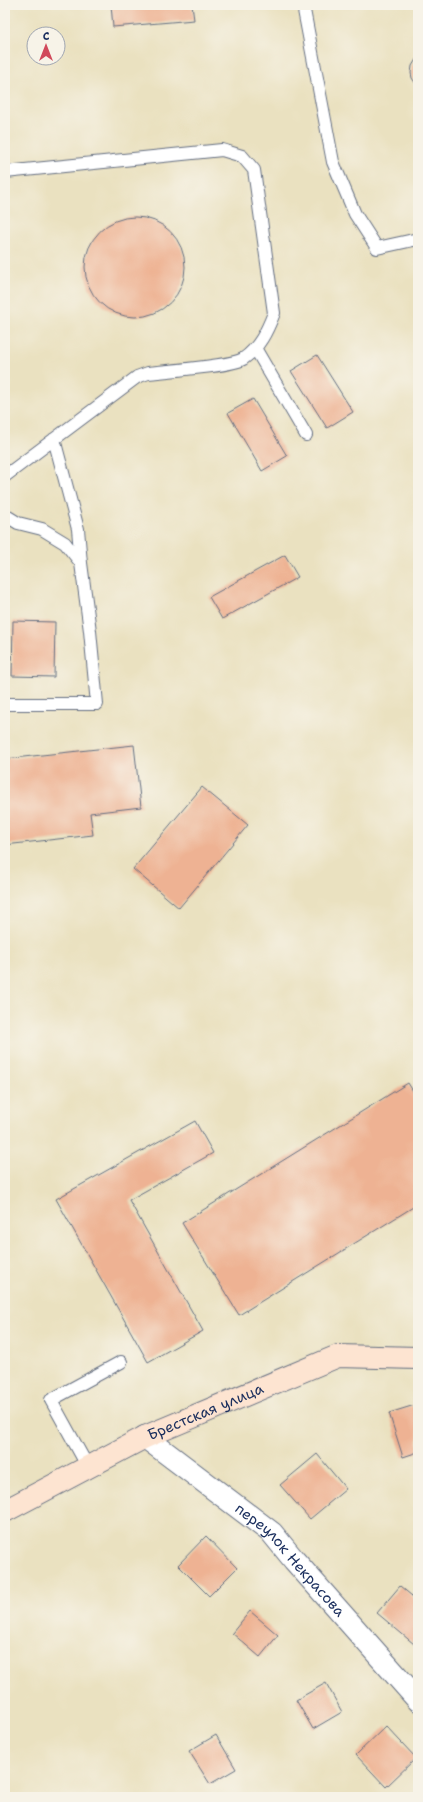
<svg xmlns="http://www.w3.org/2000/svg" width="423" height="1802" font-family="'Shantell Sans',sans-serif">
	<rect width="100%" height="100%" fill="#f7f3e8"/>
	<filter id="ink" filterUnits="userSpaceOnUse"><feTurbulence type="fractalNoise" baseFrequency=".025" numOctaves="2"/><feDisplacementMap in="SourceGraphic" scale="8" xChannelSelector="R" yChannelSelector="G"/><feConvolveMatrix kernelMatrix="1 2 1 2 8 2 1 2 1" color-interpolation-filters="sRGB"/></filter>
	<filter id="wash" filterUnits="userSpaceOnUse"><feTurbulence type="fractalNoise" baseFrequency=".012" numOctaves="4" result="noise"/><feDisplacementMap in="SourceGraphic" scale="16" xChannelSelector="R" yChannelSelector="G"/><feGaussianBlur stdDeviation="0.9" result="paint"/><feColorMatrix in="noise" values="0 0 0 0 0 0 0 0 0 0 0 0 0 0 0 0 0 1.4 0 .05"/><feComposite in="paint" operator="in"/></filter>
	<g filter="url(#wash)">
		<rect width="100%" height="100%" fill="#eae1c0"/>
		<g id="blocks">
			<path fill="#eeb293" d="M111 5H192L194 20 113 27Z
				M418 56V87L412 78 411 73 412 66Z
				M85 267a50 50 0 1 1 100 0a50 50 0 1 1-100 0Z
				M317 355 353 412 327 428 291 371Z
				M253 399 287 456 262 471 228 413Z
				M285 555 298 577 222 619 209 597Z
				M13 621 55 622 54 677 12 676Z
				M134 745 141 807 90 813 93 835 5 845V759Z
				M202 787 248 825 179 908 133 869Z
				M408 1083 418 1099V1204L239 1315 182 1223Z
				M195 1121 213 1153 129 1200 203 1331 148 1362 56 1199Z
				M418 1404V1452L403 1457 389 1413Z
				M317 1454 346 1489 310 1519 280 1485Z
				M206 1536 237 1568 209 1596 178 1565Z
				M400 1586 418 1601V1639L414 1644 377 1613Z
				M250 1611 278 1635 260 1657 232 1633Z
				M326 1683 342 1712 313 1729 296 1700Z
				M386 1726 416 1758 386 1787 356 1755Z
				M216 1735 236 1769 210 1784 189 1751Z"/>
		</g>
	</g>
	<g filter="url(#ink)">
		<use href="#blocks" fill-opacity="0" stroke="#636d80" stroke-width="1"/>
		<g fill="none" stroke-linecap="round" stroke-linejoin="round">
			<defs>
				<path id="lane" d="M303 5 333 162 355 214 377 248 418 239
					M5 172 222 150 242 156 254 170 274 313C267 331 259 348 243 359 232 366 165 371 148 373L137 377 5 476
					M255 348 306 435
					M54 439 78 529 81 563
					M5 515 18 523 42 529 65 543 81 563 90 631 97 704H5
					M88 1467 51 1400 121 1362"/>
				<g id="street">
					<path id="s1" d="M145 1437 272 1533 294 1560 418 1700"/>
				</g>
				<g id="secondary">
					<path id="s2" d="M5 1511 145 1437 338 1356 418 1358"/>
				</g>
			</defs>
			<use href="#lane" stroke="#636d80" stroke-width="14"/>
			<use href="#street" stroke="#636d80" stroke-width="24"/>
			<use href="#secondary" stroke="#636d80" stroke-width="24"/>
			<use href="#lane" stroke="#fff" stroke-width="12"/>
			<use href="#street" stroke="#fff" stroke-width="22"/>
			<use href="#secondary" stroke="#fde4d1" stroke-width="22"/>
		</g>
	</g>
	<g text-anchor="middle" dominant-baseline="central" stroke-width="4" stroke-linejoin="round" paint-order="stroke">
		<g font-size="15" fill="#1b2f5e" stroke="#f7f3e8">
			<text stroke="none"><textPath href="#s2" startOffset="224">Брестская улица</textPath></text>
			<text stroke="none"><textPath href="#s1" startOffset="191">переулок Некрасова</textPath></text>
		</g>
	</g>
	<rect width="423" height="1802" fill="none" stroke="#f7f3e8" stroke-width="20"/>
	<g transform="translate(46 46)"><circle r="19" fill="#f7f3e8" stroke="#9fa5b1"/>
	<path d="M0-3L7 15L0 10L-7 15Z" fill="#d1495b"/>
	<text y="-6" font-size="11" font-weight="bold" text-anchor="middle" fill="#1b2f5e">С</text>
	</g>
</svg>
